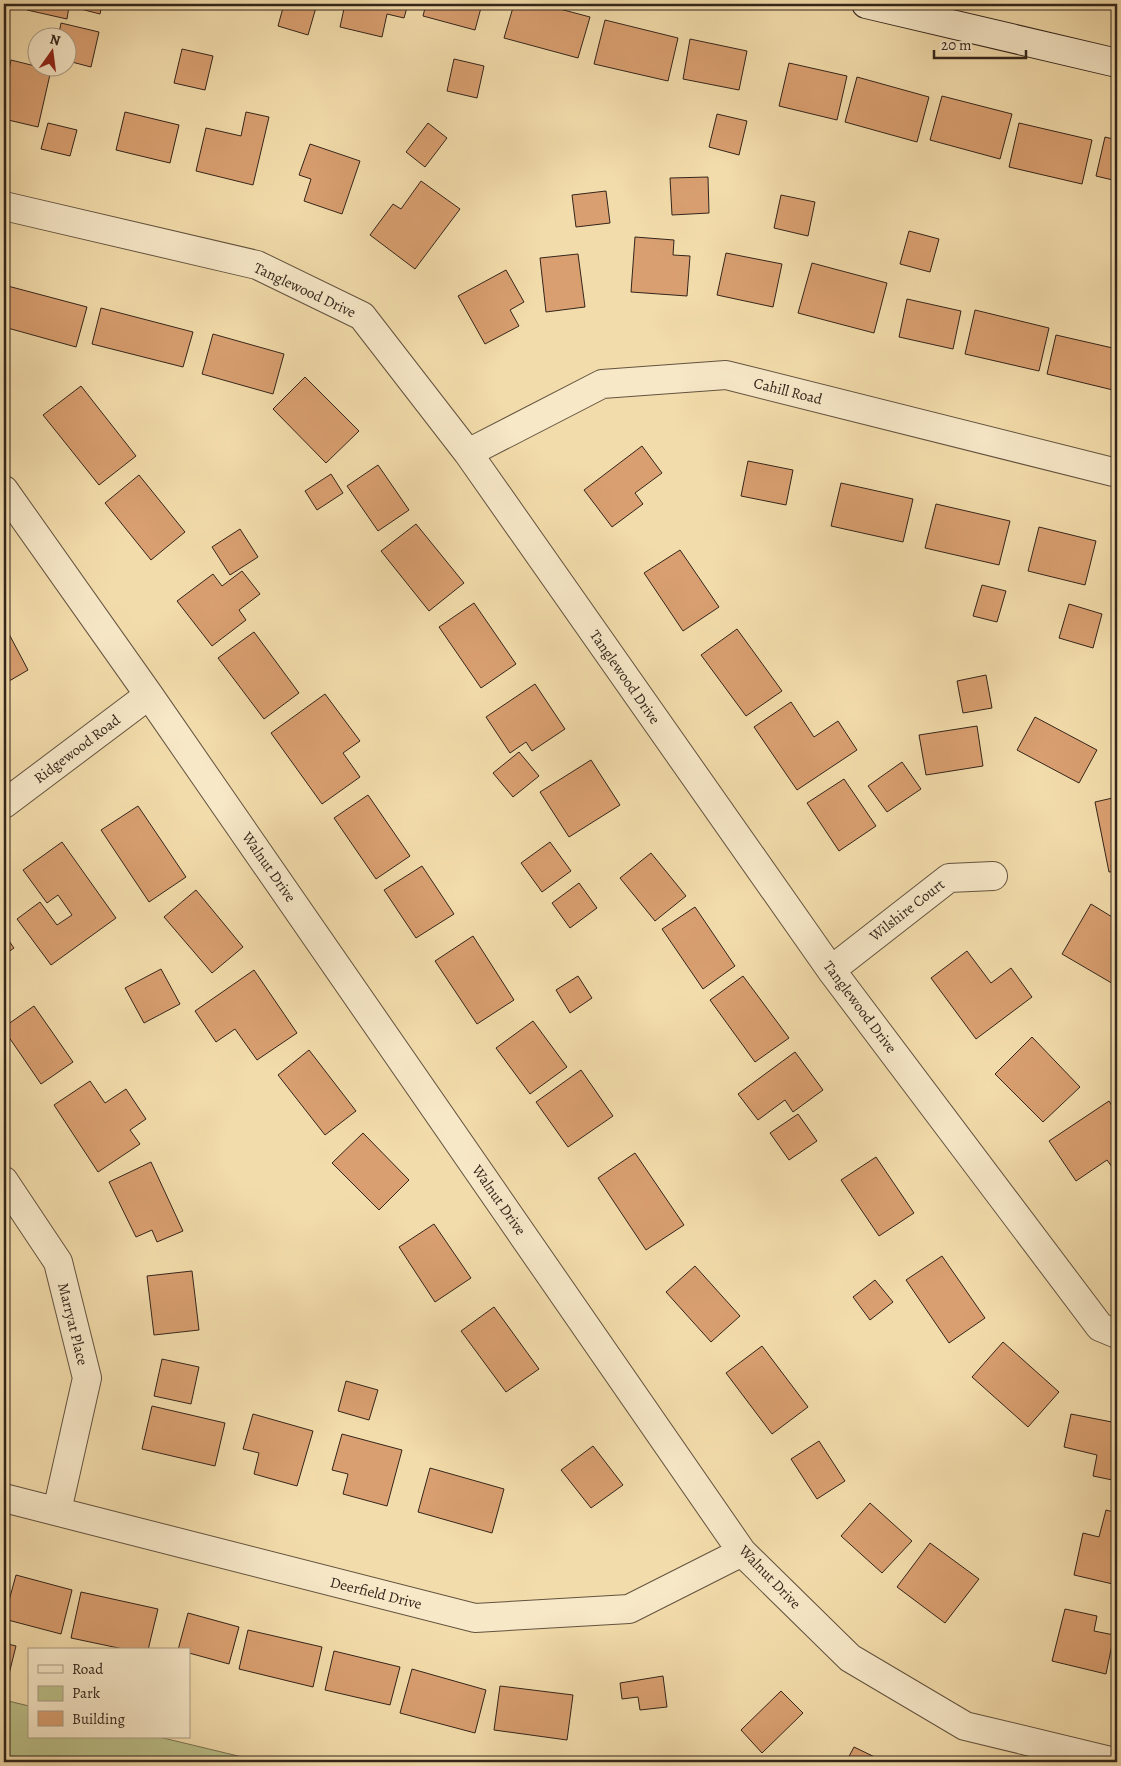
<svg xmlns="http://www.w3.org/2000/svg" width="1121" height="1766" font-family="Alegreya,serif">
	<rect width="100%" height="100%" fill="#f3dcab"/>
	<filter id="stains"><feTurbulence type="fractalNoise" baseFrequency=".004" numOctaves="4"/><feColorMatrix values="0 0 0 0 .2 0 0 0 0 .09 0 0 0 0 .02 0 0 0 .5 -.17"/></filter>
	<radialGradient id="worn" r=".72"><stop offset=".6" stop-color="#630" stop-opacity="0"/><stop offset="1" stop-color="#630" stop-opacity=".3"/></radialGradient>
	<path fill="#bbc089" stroke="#777252" d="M4 1700 29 1706V1737H159L263 1762H4Z"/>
	<path fill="#d99f70" stroke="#33251b" d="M28 4H102L100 14 69 6 67 19 27 10Z
		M284 4H317L308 35 278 26Z
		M345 4H344H408L404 18 387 14 382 37 340 27Z
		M426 4H482L475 30 423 16Z
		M514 4H541L590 17 578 58 504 38Z
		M605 20 678 38 668 81 594 64Z
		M61 23 99 32 91 67 68 61V38H58Z
		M690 39 747 51 739 90 683 79Z
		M182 49 213 56 205 90 174 83Z
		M454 59 484 66 477 98 447 91Z
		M11 60 51 70 38 127 4 119V93Z
		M789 63 847 76 837 120 779 106Z
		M857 77 929 97 917 142 845 122Z
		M942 96 1012 114 1000 159 930 140Z
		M125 112 179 125 170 163 116 150Z
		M246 112 269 117 253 185 196 171 206 128 241 136Z
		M717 114 747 121 739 155 709 147Z
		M48 123 77 130 70 156 41 149Z
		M428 123 447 138 425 167 406 152Z
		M1019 123 1092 140 1082 184 1009 167Z
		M1105 137 1117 140V181L1096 176Z
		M310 144 360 161 342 214 304 201 311 179 299 175Z
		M708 177 709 213 672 215 670 178Z
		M421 181 460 209 415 269 370 235 393 204 401 209Z
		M606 191 610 223 576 227 572 195Z
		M781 195 815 202 808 236 774 228Z
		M909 231 939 239 930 272 900 264Z
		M635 237 674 240 673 255 690 256 687 296 631 292Z
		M726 253 782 264 773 307 717 295Z
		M578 254 585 307 546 312 540 258Z
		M812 263 887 283 874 333 798 313Z
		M506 270 524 302 510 310 519 326 485 344 458 296Z
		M4 285 87 307 76 347 4 327Z
		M907 299 961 311 953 349 899 337Z
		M101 308 193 332 183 367 92 344Z
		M975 310 1049 328 1039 371 965 354Z
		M213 334 284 354 273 394 202 374Z
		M1056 335 1117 349V391L1047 374Z
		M305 377 359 431 326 463 273 409Z
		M81 386 136 456 99 485 43 415Z
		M642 446 662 473 635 493 643 504 612 527 584 490Z
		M748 461 793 470 786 505 741 496Z
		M378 465 409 510 378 531 347 486Z
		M331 474 343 493 317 510 305 491Z
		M139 475 185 532 151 560 105 503Z
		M841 483 913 499 903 542 831 526Z
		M936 504 1010 521 999 565 925 548Z
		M416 524 464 583 429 611 381 551Z
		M1039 527 1096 541 1085 585 1028 571Z
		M240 529 258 557 230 575 212 547Z
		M680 550 719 607 683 631 644 573Z
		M242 571 260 594 239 610 246 620 212 646 177 601 213 574 222 586Z
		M982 585 1006 591 997 622 973 616Z
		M474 603 516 664 481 688 439 627Z
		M1069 604 1102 614 1093 648 1059 638Z
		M737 629 782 691 746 716 701 655Z
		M254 632 299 693 264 719 218 658Z
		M9 634 28 670 4 684V636Z
		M986 675 992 708 963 713 957 681Z
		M535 684 565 729 532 751 526 742 510 753 486 717Z
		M325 694 360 741 343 753 360 777 322 804 271 733Z
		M791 702 814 737 838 721 857 750 797 790 754 727Z
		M1035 717 1097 750 1079 783 1017 750Z
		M977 726 983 766 926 775 919 735Z
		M519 752 539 776 513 797 493 773Z
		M591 760 620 805 569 837 540 792Z
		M902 762 921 789 887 812 868 786Z
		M844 779 876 826 839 851 807 803Z
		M368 795 410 856 376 879 334 818Z
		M1117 797V871L1109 872 1095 802Z
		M138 806 186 877 149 902 101 830Z
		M62 842 116 918 51 965 17 919 40 902 57 925 72 915 58 895 47 903 23 870Z
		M550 842 571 871 542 892 521 863Z
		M651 853 686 896 655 921 620 878Z
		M422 866 454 914 416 938 384 890Z
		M579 883 597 908 570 928 552 903Z
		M196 890 243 947 212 973 164 917Z
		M1091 904 1117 920V981L1115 985 1062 954Z
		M695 907 735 966 703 989 662 929Z
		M4 934 14 948 4 955Z
		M473 936 514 1000 477 1024 435 961Z
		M967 951 991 983 1011 968 1032 997 976 1039 931 978Z
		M161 969 180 1004 144 1023 125 988Z
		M254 970 297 1033 257 1060 235 1029 216 1042 195 1011Z
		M578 976 592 998 570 1013 556 990Z
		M743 976 789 1038 755 1062 710 1000Z
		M34 1006 73 1062 41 1084 4 1030V1027Z
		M533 1021 567 1067 530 1094 496 1048Z
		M1032 1037 1080 1087 1043 1122 995 1074Z
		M309 1050 356 1111 325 1135 278 1075Z
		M795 1052 823 1090 793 1112 785 1100 758 1120 738 1094Z
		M581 1070 613 1116 568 1147 536 1102Z
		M90 1081 105 1103 126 1089 146 1119 130 1130 140 1144 98 1172 54 1105Z
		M1109 1101 1117 1114V1174L1107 1160 1076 1181 1049 1141Z
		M798 1114 817 1141 789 1160 770 1133Z
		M363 1133 409 1180 379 1210 332 1163Z
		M635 1153 684 1225 646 1250 598 1178Z
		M876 1157 914 1213 879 1236 841 1180Z
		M151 1162 183 1231 157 1242 152 1230 136 1237 109 1182Z
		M434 1224 471 1278 435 1302 399 1247Z
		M942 1256 985 1318 949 1343 906 1280Z
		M695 1266 740 1316 711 1342 666 1292Z
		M192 1271 199 1330 154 1335 147 1276Z
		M875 1280 893 1302 870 1320 853 1297Z
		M494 1307 539 1369 506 1392 461 1331Z
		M1003 1342 1059 1392 1028 1427 972 1377Z
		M762 1346 808 1407 772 1434 726 1373Z
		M162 1359 199 1367 191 1404 154 1396Z
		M346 1381 378 1390 369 1420 338 1411Z
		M152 1406 225 1423 215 1466 142 1449Z
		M253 1414 313 1431 297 1486 254 1474 259 1453 243 1449Z
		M1071 1414 1117 1423V1481L1093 1476 1097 1455 1064 1447Z
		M342 1434 402 1450 387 1506 343 1494 348 1474 332 1470Z
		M819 1441 845 1481 817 1499 791 1459Z
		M593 1446 623 1485 591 1508 561 1470Z
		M430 1468 504 1489 492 1533 418 1512Z
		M870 1503 912 1541 882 1573 841 1536Z
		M1106 1510 1117 1513V1585L1074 1575 1083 1533 1099 1537Z
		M930 1543 979 1579 945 1623 897 1587Z
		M16 1575 72 1590 61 1634 4 1619Z
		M81 1592 158 1609 148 1650H128L71 1638Z
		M1065 1609 1097 1616 1094 1631 1114 1635 1106 1674 1052 1661Z
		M188 1613 239 1627 229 1664 189 1653V1650H178Z
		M248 1630 322 1647 313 1687 239 1669Z
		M4 1643 16 1646 9 1674 4 1673Z
		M334 1651 400 1667 390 1705 325 1690Z
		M412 1669 486 1690 475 1733 400 1713Z
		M663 1676 667 1707 640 1710 638 1697 622 1699 620 1683Z
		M500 1686 573 1695 567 1740 494 1730Z
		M781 1691 803 1713 762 1753 741 1730Z
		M854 1747 885 1762H846Z"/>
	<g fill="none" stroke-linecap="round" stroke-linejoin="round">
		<defs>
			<path id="street" d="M4 206 257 265 362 316 468 453 831 970 1100 1327 1117 1334
				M468 453 602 384 726 375 1117 473
				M4 490 149 695 742 1552 850 1658 965 1726 1115 1762
				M4 804 149 695
				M831 970 949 878 993 876
				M4 1181 58 1262 87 1378 57 1511
				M4 1498 475 1618 629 1609 742 1552"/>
			<path id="secondary" d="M866 4 1117 63"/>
		</defs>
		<use href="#street" stroke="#63533f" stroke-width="30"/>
		<use href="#secondary" stroke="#33251b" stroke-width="30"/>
		<use href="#street" stroke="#f7e8c8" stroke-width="28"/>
		<use href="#secondary" stroke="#f7e8c8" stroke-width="28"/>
	</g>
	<g text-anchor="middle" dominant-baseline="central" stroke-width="5" stroke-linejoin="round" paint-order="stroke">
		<g font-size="15" fill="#33251b" stroke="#f7e8c8">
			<text transform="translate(305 290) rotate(25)">Tanglewood Drive</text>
			<text transform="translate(788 391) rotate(14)">Cahill Road</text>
			<text transform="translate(625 677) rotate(55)">Tanglewood Drive</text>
			<text transform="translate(77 749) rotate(-37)">Ridgewood Road</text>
			<text transform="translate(269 867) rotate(55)">Walnut Drive</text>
			<text transform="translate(907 910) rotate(-38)">Wilshire Court</text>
			<text transform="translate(860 1007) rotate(53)">Tanglewood Drive</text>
			<text transform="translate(499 1200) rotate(55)">Walnut Drive</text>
			<text transform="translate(73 1324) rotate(76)">Marryat Place</text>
			<text transform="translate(770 1577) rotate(46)">Walnut Drive</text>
			<text transform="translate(376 1593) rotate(14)">Deerfield Drive</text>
		</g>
	</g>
	<rect width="1121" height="1766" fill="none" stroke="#f3dcab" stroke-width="20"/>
	<rect x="5" y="5" width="1111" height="1756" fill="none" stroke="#33251b" stroke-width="2.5"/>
	<rect x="10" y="10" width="1101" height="1746" fill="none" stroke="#33251b"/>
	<rect x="28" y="1648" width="162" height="90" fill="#f7e8c8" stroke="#a99a83"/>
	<rect x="38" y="1665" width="25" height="8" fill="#f7e8c8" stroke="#a99a83"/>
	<text x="72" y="1674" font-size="15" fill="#33251b">Road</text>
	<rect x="38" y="1686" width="25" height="15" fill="#bbc089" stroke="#a99a83"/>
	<text x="72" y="1698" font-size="15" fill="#33251b">Park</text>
	<rect x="38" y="1711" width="25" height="15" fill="#d99f70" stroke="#a99a83"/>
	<text x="72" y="1724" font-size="15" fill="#33251b">Building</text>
	<g transform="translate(52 52) rotate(14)"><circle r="24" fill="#f7e8c8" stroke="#a99a83"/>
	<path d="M0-4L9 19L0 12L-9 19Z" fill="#8f2418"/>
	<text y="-8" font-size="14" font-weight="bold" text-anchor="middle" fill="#33251b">N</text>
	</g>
	<path d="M934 50v8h92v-8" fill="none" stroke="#33251b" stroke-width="2.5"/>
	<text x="941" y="50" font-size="15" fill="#33251b" stroke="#f7e8c8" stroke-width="4" paint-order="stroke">20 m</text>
	<rect width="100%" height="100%" filter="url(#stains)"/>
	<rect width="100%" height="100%" fill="url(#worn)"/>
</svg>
